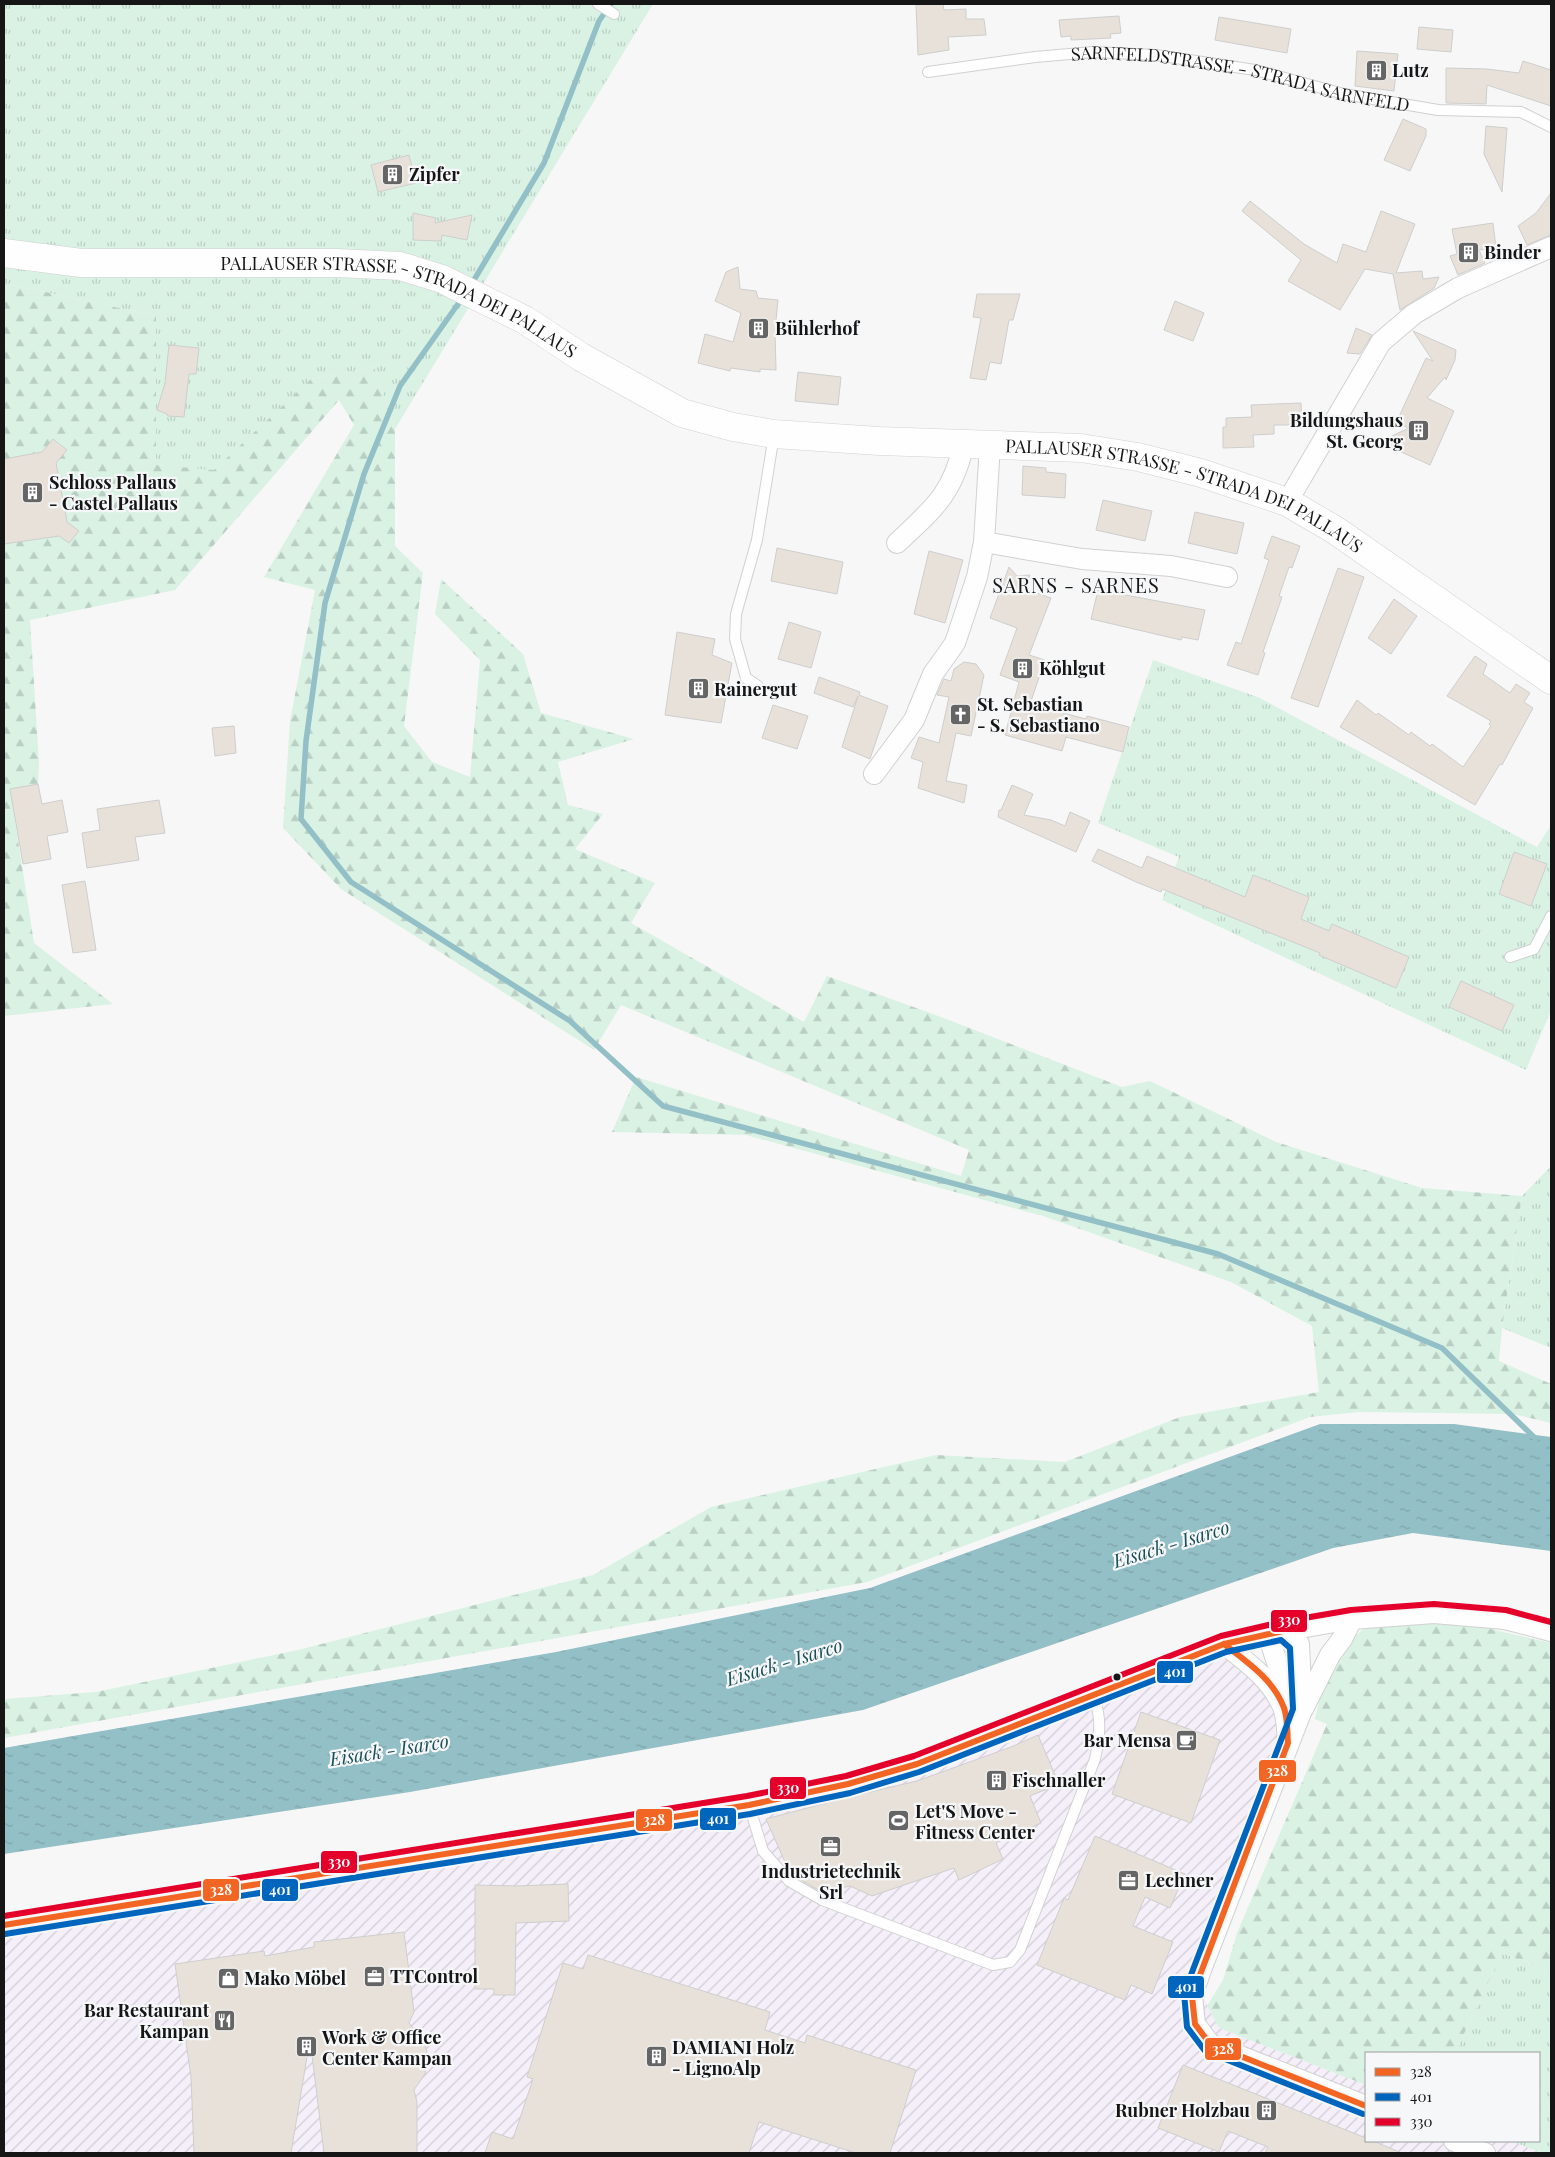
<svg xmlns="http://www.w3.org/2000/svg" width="1555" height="2157" font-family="'Playfair Display',serif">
	<defs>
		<pattern id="industrial-furrows" width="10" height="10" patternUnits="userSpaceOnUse" patternTransform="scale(1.25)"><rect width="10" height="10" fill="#f5effa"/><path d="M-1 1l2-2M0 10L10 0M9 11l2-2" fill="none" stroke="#d1ccd6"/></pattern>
		<pattern id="grass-tufts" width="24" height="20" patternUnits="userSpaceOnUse" patternTransform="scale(1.25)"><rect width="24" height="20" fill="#d9f2e4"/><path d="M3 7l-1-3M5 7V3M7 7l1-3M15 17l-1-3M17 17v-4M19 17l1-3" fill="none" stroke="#bacfc3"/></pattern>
		<pattern id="forest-firs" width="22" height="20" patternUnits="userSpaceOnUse" patternTransform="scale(1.25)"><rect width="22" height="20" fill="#d9f2e4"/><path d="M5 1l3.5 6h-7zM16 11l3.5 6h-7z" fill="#bacfc3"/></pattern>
		<pattern id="water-ripples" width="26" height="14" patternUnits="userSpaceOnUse" patternTransform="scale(1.25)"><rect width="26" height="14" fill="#93bfc6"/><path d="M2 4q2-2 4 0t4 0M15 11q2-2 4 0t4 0" fill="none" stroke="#7ea3a9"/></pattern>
	</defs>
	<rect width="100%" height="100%" fill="#f7f7f7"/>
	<path fill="url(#industrial-furrows)" d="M1224 1644 1273 1689 1288 1743 1201 1992 1219 2028 1366 2085V2141H1511L1542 2153H4V1925L848 1784Z"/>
	<path fill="url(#grass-tufts)" d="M4 4H653L395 429 374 367 311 379 214 471 156 465V316L4 283Z
		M1153 660 1260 698 1537 847 1551 825V1010L1526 1070 1162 900 1179 857 1098 823Z
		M1551 1166V1348L1502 1328 1522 1196Z
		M1502 1953 1551 1972V2153H1542L1511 2141H1539V2053H1455Z"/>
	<path fill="url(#forest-firs)" d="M4 283 156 316V465L214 470 311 379 374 367 395 429V546L423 573 404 726 432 762 470 777 480 660 435 614 441 579 523 654 541 713 634 739 558 762 568 805 603 814 575 849 655 883 631 923 804 1022 827 976 933 1014 1122 1087 1150 1081 1276 1142 1422 1188 1522 1196 1502 1328 1499 1361 1551 1384V1423L1513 1414 1359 1412 1310 1417 867 1582 4 1738V1699L96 1692 298 1650 593 1575 711 1507 936 1455 1065 1462 1180 1417 1319 1392 1312 1326 1231 1282 1043 1216 746 1135 612 1132 636 1077 961 1176 969 1150 621 1005 594 1050 341 889 283 828 290 721 315 590 264 577 354 425 339 400 175 590 30 620 39 763 38 784 10 789 34 943 113 1004 4 1016Z
		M1412 1620 1469 1624 1551 1643V1972L1502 1953 1455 2053H1366V2085L1219 2028 1207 2006 1223 1980 1237 1933 1327 1724 1315 1719 1325 1675 1343 1648 1364 1628Z"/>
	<path fill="url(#water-ripples)" d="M1320 1424H1454L1551 1437V1551L1413 1533 1333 1548 863 1710 410 1792 4 1854V1748L556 1652 870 1588Z"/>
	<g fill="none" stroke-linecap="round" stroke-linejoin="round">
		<path stroke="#93bfc6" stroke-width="5.5" d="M471 285 544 163 599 21 611 4
			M463 297 400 386 364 474 325 603 306 741 301 819 351 882 570 1021 663 1106 1218 1254 1442 1348 1536 1439"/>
	</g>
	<path fill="#e8e1d9" stroke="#cecece" d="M916 4H943L944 10 966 9V19H984L986 35 948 37 949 50 918 55Z
		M1119 16 1121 33 1110 34 1111 38 1071 40V36L1061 37 1059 20Z
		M1219 17 1291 29 1287 53 1215 40Z
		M1419 27 1453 30 1451 52 1417 49Z
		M1357 51 1398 54 1394 91 1355 86Z
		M1523 61 1551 70V106L1487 85 1486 104 1446 103V68L1487 69 1519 73Z
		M1403 119 1426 129V136L1410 171 1384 160Z
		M1486 126 1507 128 1502 192 1484 154Z
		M409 155 416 183 378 192 371 165Z
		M1551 193V235L1527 245 1518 226 1536 213Z
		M1250 201 1304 244 1337 263 1343 244 1366 252 1381 211 1415 224 1396 273 1422 271 1423 279 1439 277 1434 288 1400 310 1393 274 1365 269 1340 310 1288 281 1301 260 1242 211Z
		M413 213 436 218 435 223 472 215 467 240 442 235 441 241 413 240Z
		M1493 223 1496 248 1479 250 1485 263 1458 275 1450 256 1457 254 1452 229Z
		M738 267 740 289 756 291 758 298 778 300 775 331 776 370 760 369V372L731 368 730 371 698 363 705 334 733 342 741 313 715 301 726 272Z
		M977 294H1020L1013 320H1009L1001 364 990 362 986 380 970 378 981 318 973 317Z
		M1175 301 1204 313 1193 341 1164 330Z
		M1356 328 1372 335 1360 354 1347 353Z
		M1413 331 1456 350 1455 360 1446 380 1445 377 1427 398 1454 411 1430 465 1379 442 1409 428 1396 423 1426 358 1433 361Z
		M169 345 199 348 196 374H189L184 417 168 416 167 414 157 410 165 383Z
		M798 372 841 377 838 405 795 401Z
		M1301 403 1302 425H1274V434L1253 435 1254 447 1223 448V427H1226V418L1252 417 1251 405Z
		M53 439 67 450 56 463 67 522 79 531 69 543 59 536 4 544V459L42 452Z
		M1023 466 1046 468V472L1066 474 1065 498 1022 495Z
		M1103 500 1152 511 1145 541 1096 530Z
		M1195 512 1244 523 1237 554 1188 543Z
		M1272 536 1300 546 1292 568 1289 567 1279 596 1282 597 1263 652 1265 653 1258 675 1227 665 1236 642 1241 644 1269 560 1264 558Z
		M777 548 843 562 837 594 771 581Z
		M929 551 963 560 945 623 914 614Z
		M1009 567 1017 576 1030 575 1025 589 1051 598 1029 655 1045 660 1030 704 1086 719 1087 716 1129 727 1123 752 1066 737 1062 751 1005 735 1019 682 1000 675 1017 628 990 618Z
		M1338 568 1364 577 1318 707 1291 698Z
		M1099 586 1116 590 1115 593 1205 610 1198 640 1182 637 1181 640 1091 619Z
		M1394 599 1417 616 1391 654 1368 638Z
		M789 622 821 632 811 668 778 659Z
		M677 632 715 639 712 655 732 663 721 723 665 715Z
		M1475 656 1487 664 1483 674 1510 693 1516 684 1530 693 1524 702 1533 708 1502 765 1500 764 1475 805 1340 727 1357 700 1376 715 1378 713 1409 735 1411 732 1430 746 1432 744 1463 767 1491 726 1489 724 1491 721 1447 696Z
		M964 662 976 664 984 675 971 736 956 733 946 781 967 785 964 803 918 788 923 762 911 758 919 737 939 743 949 697 937 695 944 679 951 681 954 669Z
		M819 677 860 692 859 695 888 706 870 759 842 747 858 696 853 707 814 693Z
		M773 705 808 716 797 749 762 738Z
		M234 726 236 753 215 756 212 728Z
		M38 784 42 804 62 800 68 832 47 836 51 859 23 864 10 789Z
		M1012 785 1033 794 1024 815 1051 820 1065 826 1070 812 1090 821 1076 852 998 817 999 810H1001Z
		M159 800 165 833 135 837 139 860 87 868 82 833 100 830 97 809Z
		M1098 849 1142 868 1147 856 1245 897 1253 875 1309 897 1301 919 1329 931 1332 924 1409 957 1396 988 1319 955 1320 953 1162 889 1161 892 1136 882 1092 861Z
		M1514 852 1547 864 1531 906 1499 894Z
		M85 881 96 950 73 953 62 885Z
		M1461 981 1514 1005 1502 1031 1449 1007Z
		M1141 1712 1220 1740 1191 1823 1112 1794Z
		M1038 1735 1059 1784 1030 1796 1041 1823 996 1843 1003 1859 959 1880 954 1868 872 1896 850 1886 822 1892 794 1876 788 1869 766 1819 845 1798 917 1781 1011 1747Z
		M1095 1836 1185 1874 1170 1908 1145 1897 1133 1926 1173 1942 1152 1994 1131 1985 1125 2000 1037 1965 1064 1898 1068 1900Z
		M568 1884 569 1921 516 1923 515 1995H494V1989H475V1885L516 1886Z
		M404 1932 414 2012 409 2023 424 2042 427 2052 425 2074 414 2090 417 2102V2153H324L310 2039 291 2153H194L191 2077 175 1964 264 1951 265 1956 314 1947V1942Z
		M588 1955 770 2012 765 2030 805 2043 807 2035 916 2070 890 2153H856L759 2122 749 2153H485L492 2132 513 2139 533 2079 527 2077 563 1963 583 1969Z
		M1183 2065 1366 2138V2141H1373L1402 2153H1265L1268 2147 1228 2131 1219 2152 1158 2128Z"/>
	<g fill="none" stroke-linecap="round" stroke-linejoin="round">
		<defs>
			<g id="lane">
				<path d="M598 4 614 14"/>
				<path id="s1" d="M928 72 1035 57 1093 52 1156 55 1255 70 1344 94 1438 110 1521 112 1551 127"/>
				<path d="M758 686 746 678 735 639 736 614 757 540 774 435"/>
				<path d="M1510 957 1534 949 1551 916"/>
				<path d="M749 1805 763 1851 789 1881 822 1900 993 1965 1010 1962 1020 1950 1095 1759C1100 1736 1102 1717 1093 1694"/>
			</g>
			<path id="street" d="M1287 502 1381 342 1414 314 1458 288 1551 247
				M984 542 1082 559 1171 566 1227 577
				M897 543C934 508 952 495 964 444
				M874 774 914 720 933 674 955 643 977 577 984 542 990 445
				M1283 1631 1299 1644 1302 1710 1201 1970 1192 1996 1195 2024 1210 2044 1366 2106
				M1283 1631 1272 1647 1284 1684V1706
				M1224 1644C1247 1662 1271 1679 1283 1707 1287 1717 1287 1731 1288 1742
				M1303 1709 1330 1655 1342 1639 1352 1619
				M4 1925 749 1805 848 1784 917 1764 999 1733 1146 1673 1224 1644 1283 1631 1352 1619 1434 1613 1505 1619 1551 1631
				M1454 2141 1485 2153"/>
			<g id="secondary">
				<path id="s2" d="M4 253 81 263H337L400 266 442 279 525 320 581 357 682 413 733 427 774 434 879 441 1081 448 1138 457 1201 473 1287 502 1335 530 1551 680"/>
			</g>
		</defs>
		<use href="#lane" stroke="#d1d1d1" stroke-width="12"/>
		<use href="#street" stroke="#d1d1d1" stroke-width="22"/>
		<use href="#secondary" stroke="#d1d1d1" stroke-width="29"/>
		<use href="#lane" stroke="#fefefe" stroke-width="10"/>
		<use href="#street" stroke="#fefefe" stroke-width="20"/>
		<use href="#secondary" stroke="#fefefe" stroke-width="28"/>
		<defs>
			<path id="bus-1" d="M1224 1644C1247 1662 1274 1680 1284 1708 1288 1719 1287 1732 1288 1743L1192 1996 1195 2024 1210 2044 1366 2106
				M4 1925 749 1805 848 1784 917 1764 1224 1644 1283 1631"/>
			<path id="bus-2" d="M5 1934 750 1814 850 1793 919 1772 1226 1652 1281 1640 1290 1648 1293 1709 1184 1993 1187 2027 1205 2051 1363 2114"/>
			<path id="bus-3" d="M4 1916 747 1796 846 1776 914 1756 1221 1636 1281 1622 1351 1610 1434 1604 1506 1610 1551 1622"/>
		</defs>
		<use href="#bus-1" stroke="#f6f7f8" stroke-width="10"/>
		<use href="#bus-2" stroke="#f6f7f8" stroke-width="10"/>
		<use href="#bus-3" stroke="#f6f7f8" stroke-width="10"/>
		<use href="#bus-1" stroke="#f26522" stroke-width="6"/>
		<use href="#bus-2" stroke="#0065bd" stroke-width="6"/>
		<use href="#bus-3" stroke="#e4002b" stroke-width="6"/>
	</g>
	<defs>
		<symbol id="building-square" viewBox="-11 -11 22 22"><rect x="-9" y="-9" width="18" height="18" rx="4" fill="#656565" stroke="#f6f7f8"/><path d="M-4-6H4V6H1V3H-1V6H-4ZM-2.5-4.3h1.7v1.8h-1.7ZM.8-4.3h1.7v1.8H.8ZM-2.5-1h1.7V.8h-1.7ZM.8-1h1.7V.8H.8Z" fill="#fff"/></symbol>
		<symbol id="church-square" viewBox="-11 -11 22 22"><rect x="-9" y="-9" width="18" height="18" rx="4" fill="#656565" stroke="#f6f7f8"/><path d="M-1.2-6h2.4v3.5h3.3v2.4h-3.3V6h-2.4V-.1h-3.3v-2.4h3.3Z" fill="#fff"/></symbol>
		<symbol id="cafe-square" viewBox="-11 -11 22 22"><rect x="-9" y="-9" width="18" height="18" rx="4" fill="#656565" stroke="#f6f7f8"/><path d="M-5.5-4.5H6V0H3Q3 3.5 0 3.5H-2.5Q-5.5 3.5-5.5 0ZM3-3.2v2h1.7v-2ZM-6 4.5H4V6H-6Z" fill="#fff"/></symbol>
		<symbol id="stadium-square" viewBox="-11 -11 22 22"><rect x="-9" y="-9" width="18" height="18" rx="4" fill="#656565" stroke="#f6f7f8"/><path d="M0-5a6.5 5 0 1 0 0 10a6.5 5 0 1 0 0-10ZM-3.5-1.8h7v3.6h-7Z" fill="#fff"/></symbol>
		<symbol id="office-square" viewBox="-11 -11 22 22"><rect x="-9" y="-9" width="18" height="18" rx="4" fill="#656565" stroke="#f6f7f8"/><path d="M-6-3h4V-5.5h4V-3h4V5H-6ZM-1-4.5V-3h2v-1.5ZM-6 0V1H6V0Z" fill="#fff"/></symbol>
		<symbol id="shop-square" viewBox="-11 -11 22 22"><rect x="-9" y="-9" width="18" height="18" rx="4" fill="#656565" stroke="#f6f7f8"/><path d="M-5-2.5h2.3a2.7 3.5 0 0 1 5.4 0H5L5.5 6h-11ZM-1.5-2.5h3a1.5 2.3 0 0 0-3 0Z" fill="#fff"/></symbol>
		<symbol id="restaurant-square" viewBox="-11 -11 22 22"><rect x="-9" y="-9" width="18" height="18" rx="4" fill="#656565" stroke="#f6f7f8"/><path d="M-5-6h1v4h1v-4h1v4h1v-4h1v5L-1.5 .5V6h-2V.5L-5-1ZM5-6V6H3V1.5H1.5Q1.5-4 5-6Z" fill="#fff"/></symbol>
	</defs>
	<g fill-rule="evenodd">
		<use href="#building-square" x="1364" y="58" width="25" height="25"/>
		<use href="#building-square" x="380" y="162" width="25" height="25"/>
		<use href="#building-square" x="1456" y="240" width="25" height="25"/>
		<use href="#building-square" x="746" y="316" width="25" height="25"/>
		<use href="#building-square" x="1406" y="418" width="25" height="25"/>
		<use href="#building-square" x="20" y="480" width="25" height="25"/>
		<use href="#building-square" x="1010" y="656" width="25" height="25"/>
		<use href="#building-square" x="686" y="676" width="25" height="25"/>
		<use href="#church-square" x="948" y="702" width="25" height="25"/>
		<use href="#cafe-square" x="1174" y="1728" width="25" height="25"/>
		<use href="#building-square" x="984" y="1768" width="25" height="25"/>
		<use href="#stadium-square" x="886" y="1808" width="25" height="25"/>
		<use href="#office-square" x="818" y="1834" width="25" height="25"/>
		<use href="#office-square" x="1116" y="1868" width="25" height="25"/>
		<use href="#office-square" x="362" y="1964" width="25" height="25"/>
		<use href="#shop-square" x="216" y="1966" width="25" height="25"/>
		<use href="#restaurant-square" x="212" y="2008" width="25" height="25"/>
		<use href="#building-square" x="294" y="2034" width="25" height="25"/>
		<use href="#building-square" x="644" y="2044" width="25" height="25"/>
		<use href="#building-square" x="1254" y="2098" width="25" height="25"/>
	</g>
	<circle fill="#161617" stroke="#f6f7f8" stroke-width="2" cx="1117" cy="1677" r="4.5"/>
	<g text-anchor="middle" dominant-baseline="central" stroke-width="4.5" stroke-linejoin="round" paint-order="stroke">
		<g font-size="18" font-weight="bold" fill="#161617" stroke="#f6f7f8" text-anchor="start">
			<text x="1392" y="70">Lutz</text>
			<text x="409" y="174">Zipfer</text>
			<text x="1484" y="252">Binder</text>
			<text x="775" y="328">Bühlerhof</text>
			<text x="1403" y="420" text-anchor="end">Bildungshaus<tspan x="1403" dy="21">St. Georg</tspan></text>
			<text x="49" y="482">Schloss Pallaus<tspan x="49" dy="21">- Castel Pallaus</tspan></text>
			<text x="1039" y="668">Köhlgut</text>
			<text x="714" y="689">Rainergut</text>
			<text x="977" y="704">St. Sebastian<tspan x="977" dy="21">- S. Sebastiano</tspan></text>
			<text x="1171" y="1740" text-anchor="end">Bar Mensa</text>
			<text x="1012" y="1780">Fischnaller</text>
			<text x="915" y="1811">Let'S Move -<tspan x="915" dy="21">Fitness Center</tspan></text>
			<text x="831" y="1871" text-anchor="middle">Industrietechnik<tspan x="831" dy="21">Srl</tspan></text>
			<text x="1145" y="1880">Lechner</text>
			<text x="390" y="1976">TTControl</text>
			<text x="244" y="1978">Mako Möbel</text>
			<text x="209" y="2010" text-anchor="end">Bar Restaurant<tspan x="209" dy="21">Kampan</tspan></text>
			<text x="322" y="2037">Work &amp; Office<tspan x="322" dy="21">Center Kampan</tspan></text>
			<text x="672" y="2047">DAMIANI Holz<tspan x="672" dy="21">- LignoAlp</tspan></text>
			<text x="1250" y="2110" text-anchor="end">Rubner Holzbau</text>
		</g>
		<g font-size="18" fill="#161617" stroke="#f6f7f8">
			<text stroke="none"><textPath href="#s1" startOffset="316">SARNFELDSTRASSE - STRADA SARNFELD</textPath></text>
			<text stroke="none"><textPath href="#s2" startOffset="405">PALLAUSER STRASSE - STRADA DEI PALLAUS</textPath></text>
			<text stroke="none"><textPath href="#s2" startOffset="1230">PALLAUSER STRASSE - STRADA DEI PALLAUS</textPath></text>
		</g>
		<g font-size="19" font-style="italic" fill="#195058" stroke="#f6f7f8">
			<text transform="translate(1171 1543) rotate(-17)">Eisack - Isarco</text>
			<text transform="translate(784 1661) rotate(-17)">Eisack - Isarco</text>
			<text transform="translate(389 1749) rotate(-9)">Eisack - Isarco</text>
		</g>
		<g font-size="20" letter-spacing="1" fill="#161617" stroke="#f6f7f8">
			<text x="1076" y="584">SARNS - SARNES</text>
		</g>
	</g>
	<g stroke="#f6f7f8" stroke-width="2">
		<rect x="1270" y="1609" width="38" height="24" rx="5" fill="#e4002b"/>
		<rect x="1156" y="1660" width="38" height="24" rx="5" fill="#0065bd"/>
		<rect x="1258" y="1759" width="39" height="24" rx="5" fill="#f26522"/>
		<rect x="769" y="1776" width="38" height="24" rx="5" fill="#e4002b"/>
		<rect x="699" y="1807" width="38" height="24" rx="5" fill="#0065bd"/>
		<rect x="635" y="1808" width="38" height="24" rx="5" fill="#f26522"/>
		<rect x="320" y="1850" width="38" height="24" rx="5" fill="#e4002b"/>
		<rect x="261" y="1878" width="38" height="24" rx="5" fill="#0065bd"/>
		<rect x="202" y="1878" width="38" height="24" rx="5" fill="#f26522"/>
		<rect x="1167" y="1975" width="38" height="24" rx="5" fill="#0065bd"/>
		<rect x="1204" y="2037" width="38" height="24" rx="5" fill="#f26522"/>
	</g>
	<g font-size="14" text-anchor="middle" font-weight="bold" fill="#fff">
		<text x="1289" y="1625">330</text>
		<text x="1175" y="1677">401</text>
		<text x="1277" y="1776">328</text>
		<text x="788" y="1793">330</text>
		<text x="718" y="1824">401</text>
		<text x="654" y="1825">328</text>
		<text x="339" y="1867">330</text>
		<text x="280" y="1895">401</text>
		<text x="221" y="1895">328</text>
		<text x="1186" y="1992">401</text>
		<text x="1223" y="2054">328</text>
	</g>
	<rect width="1555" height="2157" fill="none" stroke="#161617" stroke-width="10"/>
	<rect x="1365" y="2052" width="175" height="90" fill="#f6f7f8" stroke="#9c9d9e"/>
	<rect x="1375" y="2068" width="25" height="8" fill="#f26522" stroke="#9c9d9e"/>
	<text x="1410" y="2077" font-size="15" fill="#161617">328</text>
	<rect x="1375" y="2093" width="25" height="8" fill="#0065bd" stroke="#9c9d9e"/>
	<text x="1410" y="2102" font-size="15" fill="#161617">401</text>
	<rect x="1375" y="2118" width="25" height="8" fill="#e4002b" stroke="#9c9d9e"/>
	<text x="1410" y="2127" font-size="15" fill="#161617">330</text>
</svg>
